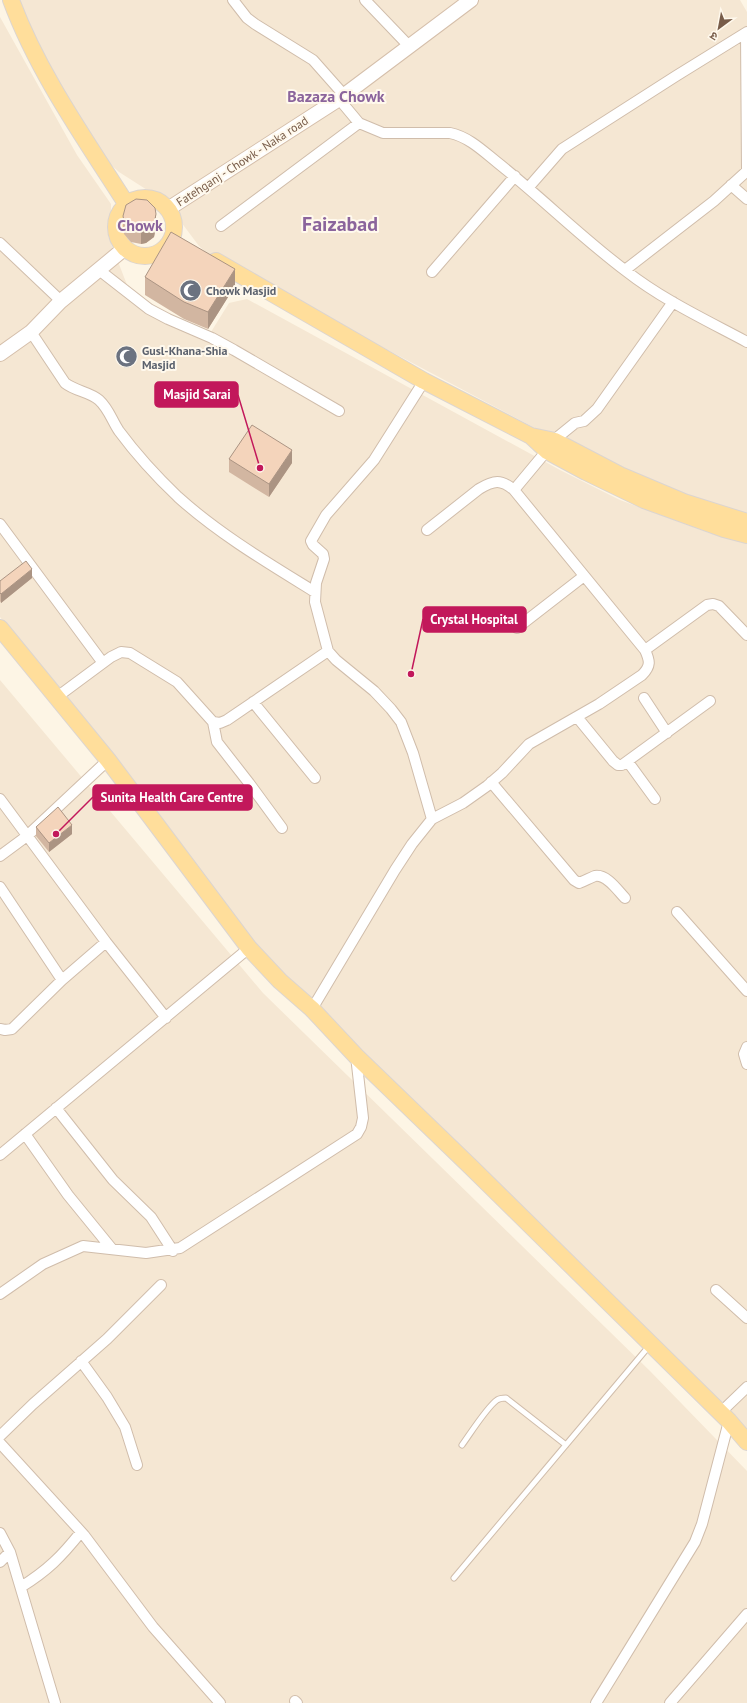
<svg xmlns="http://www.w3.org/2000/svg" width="747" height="1703" font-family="'PT Sans','Noto Sans Devanagari',sans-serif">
	<rect width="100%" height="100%" fill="#fdf5e5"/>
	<path fill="#f5e7d3" d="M12 0H740L747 12V526L552 437 209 255 199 246 166 202 119 172 99 154Z
		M0 17 77 155 111 204V222L108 236 131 295 206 340 229 303 247 299 560 470 620 500 709 533 747 543V1436L323 1032 98 745 0 617Z
		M0 680 263 993 650 1371 747 1471V1703H0Z"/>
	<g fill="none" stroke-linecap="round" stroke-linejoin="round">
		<defs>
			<path id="lane" d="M462 1445C470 1434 487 1407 497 1400 500 1398 503 1398 506 1398L566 1445
				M454 1578 650 1345"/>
			<path id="street" d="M233 0 247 18 255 24 313 60 344 95
				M365 0 409 46
				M746 33 747 171
				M339 99 359 123 383 133H450C469 137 483 151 498 163 542 198 582 238 626 271 663 300 706 320 747 342
				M731 185 747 199
				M528 188 562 149 676 76 747 32
				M221 226 359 123
				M0 243 61 301
				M99 270 149 309 168 319 212 338 234 350 339 411
				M625 270 714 201 747 171
				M432 272 515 176
				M31 332 65 383C75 391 90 392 99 400 109 409 112 421 119 431 136 454 157 477 178 497 219 534 268 563 315 592
				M514 490 559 436 575 423 584 421 597 409 673 302
				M0 524 103 663
				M427 530 479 489C494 480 501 479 514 490L645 650C650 661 651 666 642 675L599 704 529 744 502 773 487 786 463 803 432 819
				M517 628 584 576
				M645 650 707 605 713 604 719 606 747 635
				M57 697 111 657 121 652 130 653 177 682 213 722 220 723 227 720 328 651
				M644 698 667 733
				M253 702 315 778
				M577 717 613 761 618 765H622L710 701
				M213 722 217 742 249 783 282 828
				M628 762 655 799
				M491 782 574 880 579 883C584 881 590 878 595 876 607 874 618 891 625 898
				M0 799 106 942 166 1018
				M0 856 27 836 108 760
				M0 887 62 980
				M677 912 747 991
				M312 1009 395 870 412 844 432 819 413 753 401 722 391 709 374 691 336 660 328 651 315 602 316 583 324 559 323 554 313 545 311 541 326 515 374 460 424 381
				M0 1029 5 1030 12 1029 62 980 106 942
				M747 1047 744 1054 747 1064
				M56 1108 113 1180 151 1217 173 1251
				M25 1134 68 1195 112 1249
				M0 1155 249 948
				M716 1290 747 1318
				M0 1294 43 1264 83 1246 146 1253 180 1248 357 1134 361 1127 363 1118 356 1056
				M81 1361 107 1397 125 1427 137 1465
				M720 1413 747 1387
				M0 1436 33 1404 107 1339 161 1285
				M0 1443 84 1535 153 1627 220 1703
				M0 1533 10 1552 55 1703
				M0 1562 10 1552
				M21 1587C48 1570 61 1557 81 1532
				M295 1701 297 1703
				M596 1703 695 1542 702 1524 729 1421
				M670 1703 747 1614"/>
			<path id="secondary" d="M168 209 339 99 471 0
				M0 354 31 332 61 301 125 248"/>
			<path id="primary" d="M11 0C38 73 85 139 127 205
				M116 227a29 29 0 1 1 58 0a29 29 0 1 1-58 0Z
				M216 261 424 381 531 436 555 441 620 475 684 502 747 522
				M532 437 547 451 586 472 644 500 724 529 747 535
				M0 628 108 760 249 948 280 981 312 1009 356 1056 472 1168 729 1421 747 1442"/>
		</defs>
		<use href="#lane" stroke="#d0bdab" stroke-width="7"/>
		<use href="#street" stroke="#d0bdab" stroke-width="12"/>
		<use href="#secondary" stroke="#d5bfab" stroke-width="16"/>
		<use href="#primary" stroke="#dcd5d0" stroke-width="18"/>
		<use href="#lane" stroke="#fff" stroke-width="5"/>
		<use href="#street" stroke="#fff" stroke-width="10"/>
		<use href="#secondary" stroke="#fff" stroke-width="14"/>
		<use href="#primary" stroke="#ffde9b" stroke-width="16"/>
	</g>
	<path fill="#d2b6a1" d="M123 216 156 227 154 237 146 243 141 244 131 242 124 234 123 229Z
		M145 277 235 286 208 329 184 319 145 295Z
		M229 459 292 463 269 497 229 472Z
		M32 578 1 603 0 601V581Z
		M36 827 72 834 49 852 36 836Z"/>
	<path fill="#ab9483" d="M156 214V227L154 237 146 243 141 244V231Z
		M235 269V286L208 329V312Z
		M292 450V463L269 497V484Z
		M32 569V578L1 603V594Z
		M72 825V834L49 852V843Z"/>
	<path fill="#f4d4bb" stroke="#ab9483" d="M136 199 147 200 155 208 156 214 154 224 146 230 141 231 131 229 124 221 123 216 126 205Z
		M171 232 235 269 208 312 184 302 145 277Z
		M252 425 292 450 269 484 229 459Z
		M26 561 32 569 1 594 0 593V581Z
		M58 807 72 825 49 843 36 827Z"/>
	<defs>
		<symbol id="mosque-disc" viewBox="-11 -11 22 22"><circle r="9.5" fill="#6b7280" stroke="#fff9ed"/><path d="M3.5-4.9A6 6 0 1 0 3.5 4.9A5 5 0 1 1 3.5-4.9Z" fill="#fff"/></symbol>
	</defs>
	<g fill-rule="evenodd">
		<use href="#mosque-disc" x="178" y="278" width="25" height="25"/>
		<use href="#mosque-disc" x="114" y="344" width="25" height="25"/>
	</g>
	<g text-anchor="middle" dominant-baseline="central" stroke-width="4" stroke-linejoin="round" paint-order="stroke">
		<g font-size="12" fill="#785c49" stroke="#fff9ed">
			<text transform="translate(242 161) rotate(-33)">Fatehganj - Chowk - Naka road</text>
		</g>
		<g font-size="12" font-weight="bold" fill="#5b616d" stroke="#fff9ed" text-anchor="start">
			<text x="206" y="290">Chowk Masjid</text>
			<text x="142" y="350">Gusl-Khana-Shia<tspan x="142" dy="14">Masjid</tspan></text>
		</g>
		<g font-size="16" font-weight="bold" fill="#8b649c" stroke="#fff9ed">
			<text x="336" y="96">Bazaza Chowk</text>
			<text x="140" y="225">Chowk</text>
		</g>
		<g font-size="20" font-weight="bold" fill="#8b649c" stroke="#fff9ed">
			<text x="340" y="224">Faizabad</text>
		</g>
	</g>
	<path fill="none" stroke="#c2185b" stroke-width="1.5" d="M260 468L238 395M411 674L423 619M56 834L93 797"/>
	<g fill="#c2185b" stroke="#fff9ed" stroke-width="1.5">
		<circle cx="260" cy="468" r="4"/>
		<circle cx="411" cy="674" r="4"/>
		<circle cx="56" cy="834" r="4"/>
	</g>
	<g fill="#c2185b" stroke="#c2185b" stroke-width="1.5">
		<rect x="155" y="382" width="83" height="25" rx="4"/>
		<rect x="423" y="607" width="103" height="25" rx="4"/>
		<rect x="93" y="785" width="159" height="25" rx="4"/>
	</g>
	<g font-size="13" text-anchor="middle" font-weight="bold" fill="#fff">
		<text x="197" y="399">Masjid Sarai</text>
		<text x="474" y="624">Crystal Hospital</text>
		<text x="172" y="802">Sunita Health Care Centre</text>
	</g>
	<g transform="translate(719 28) rotate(212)" stroke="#fff9ed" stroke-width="3" paint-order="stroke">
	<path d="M0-3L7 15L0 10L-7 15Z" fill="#785c49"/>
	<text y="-6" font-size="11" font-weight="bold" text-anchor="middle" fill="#785c49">उ</text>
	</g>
</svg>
